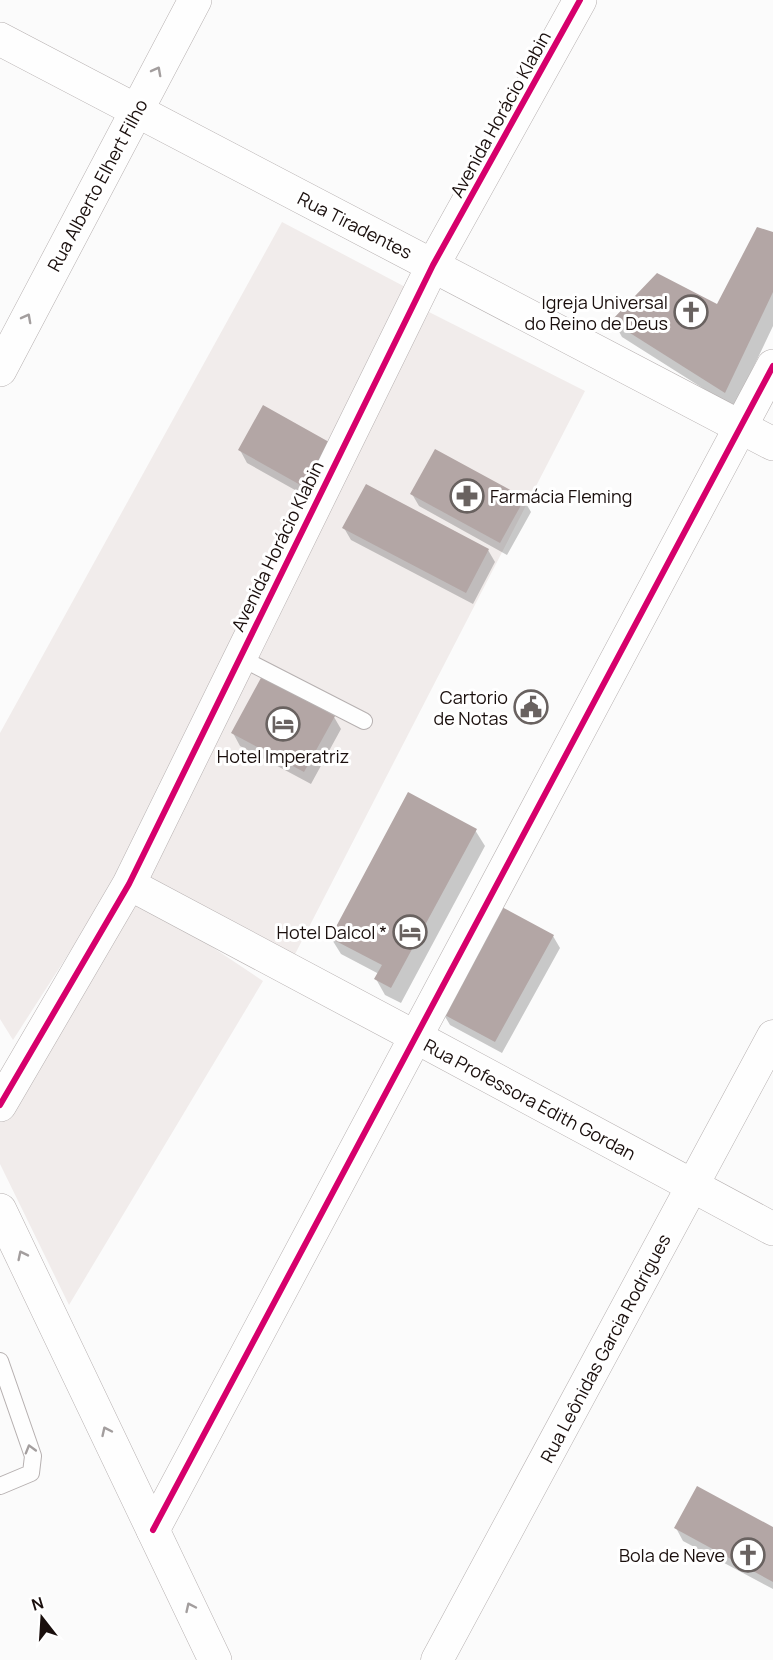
<svg xmlns="http://www.w3.org/2000/svg" width="773" height="1660" font-family="Manrope,sans-serif">
	<rect width="100%" height="100%" fill="#fbfbfb"/>
	<path fill="#f1eceb" d="M282 222 411 290 116 880 13 1040 0 1019V733Z
		M429 312 585 391 292 960 136 880Z
		M131 893 263 981 69 1305 0 1164V1121Z"/>
	<path fill="#0003" d="M773 233V326L734 408 622 337 613 321 718 306Z
		M328 443 311 499 247 463 240 450Z
		M412 494 524 500 531 512 507 555 419 506Z
		M344 528 488 550 495 562 473 604 351 540Z
		M334 717 341 729 311 784 240 746 233 733Z
		M475 830 485 846 401 1003 385 995 376 979 379 974 341 954 331 938Z
		M553 936 560 948 502 1053 450 1025 443 1013Z
		M676 1528 773 1529V1589L683 1541Z"/>
	<path fill="#b3a6a5" d="M757 227 773 232V292L725 393 611 321 657 273 717 304Z
		M263 405 329 442 304 487 238 450Z
		M435 449 525 498 500 543 410 494Z
		M366 484 489 549 466 593 342 528Z
		M262 676 335 716 304 772 231 733Z
		M408 792 477 829 391 988 374 979 382 965 330 938Z
		M500 906 554 935 495 1042 441 1013Z
		M697 1486 773 1527V1582L674 1528Z"/>
	<g fill="none" stroke-linecap="round" stroke-linejoin="round">
		<defs>
			<path id="service" d="M239 657 364 721
				M0 1361 33 1456 31 1473 0 1486"/>
			<path id="minor" d="M129 884 416 1037
				M437 1660 773 1036"/>
			<path id="tertiary" d="M0 370 195 0
				M416 1037 773 1229
				M0 1105 129 884 433 265 580 0
				M153 1530 773 366"/>
			<path id="secondary" d="M0 39 773 444
				M0 1210 215 1660"/>
		</defs>
		<use href="#service" stroke="#b6b0b0" stroke-width="18"/>
		<use href="#minor" stroke="#b6b0b0" stroke-width="33"/>
		<use href="#tertiary" stroke="#b6b0b0" stroke-width="34"/>
		<use href="#secondary" stroke="#b6b0b0" stroke-width="34"/>
		<use href="#service" stroke="#fefefe" stroke-width="16"/>
		<use href="#minor" stroke="#fefefe" stroke-width="32"/>
		<use href="#tertiary" stroke="#fefefe" stroke-width="33"/>
		<use href="#secondary" stroke="#fefefe" stroke-width="33"/>
		<defs>
			<path id="cycleway" d="M0 1105 129 884 433 265 580 0
				M153 1530 773 366"/>
		</defs>
		<use href="#cycleway" stroke="#fff" stroke-width="10"/>
		<use href="#cycleway" stroke="#d6006c" stroke-width="6"/>
	</g>
	<defs><path id="oneway-chevron" d="M-2-3.5L2.5 0L-2 3.5" fill="none" stroke-width="1.6" stroke-linecap="round" stroke-linejoin="round" transform="scale(1.5)"/></defs>
	<g stroke="#a39e9e">
		<use href="#oneway-chevron" transform="translate(157 71) rotate(-62)"/>
		<use href="#oneway-chevron" transform="translate(27 318) rotate(-62)"/>
		<use href="#oneway-chevron" transform="translate(22 1255) rotate(-116)"/>
		<use href="#oneway-chevron" transform="translate(106 1431) rotate(-115)"/>
		<use href="#oneway-chevron" transform="translate(30 1449) rotate(-106)"/>
		<use href="#oneway-chevron" transform="translate(190 1607) rotate(-115)"/>
	</g>
	<defs>
		<symbol id="church-ring" viewBox="-11 -11 22 22"><circle r="9.5" fill="#fff" stroke="#696260" stroke-width="1.5"/><path d="M-1.2-6h2.4v3.5h3.3v2.4h-3.3V6h-2.4V-.1h-3.3v-2.4h3.3Z" fill="#696260"/></symbol>
		<symbol id="pharmacy-ring" viewBox="-11 -11 22 22"><circle r="9.5" fill="#fff" stroke="#696260" stroke-width="1.5"/><path d="M-2-6h4v4h4v4h-4v4h-4v-4h-4v-4h4Z" fill="#696260"/></symbol>
		<symbol id="civic-ring" viewBox="-11 -11 22 22"><circle r="9.5" fill="#fff" stroke="#696260" stroke-width="1.5"/><path d="M-.6-6.5H3V-4.5H.6V-3L4-1V1h2V6H-6V1h2V-1L-.6-3ZM-1.2 2.5V6h2.4V2.5Z" fill="#696260"/></symbol>
		<symbol id="hotel-ring" viewBox="-11 -11 22 22"><circle r="9.5" fill="#fff" stroke="#696260" stroke-width="1.5"/><path d="M-6-4.5h1.5V1H6V5H4.5V3h-9V5H-6ZM-4 0a1.8 1.8 0 1 1 3.6 0ZM.5 0V-2.5h3Q6-2.5 6 0Z" fill="#696260"/></symbol>
	</defs>
	<g fill-rule="evenodd">
		<use href="#church-ring" x="672" y="293" width="38" height="38"/>
		<use href="#pharmacy-ring" x="448" y="477" width="38" height="38"/>
		<use href="#civic-ring" x="512" y="688" width="38" height="38"/>
		<use href="#hotel-ring" x="264" y="705" width="38" height="38"/>
		<use href="#hotel-ring" x="391" y="913" width="38" height="38"/>
		<use href="#church-ring" x="729" y="1536" width="38" height="38"/>
	</g>
	<g text-anchor="middle" dominant-baseline="central" stroke-width="6" stroke-linejoin="round" paint-order="stroke">
		<g font-size="18" fill="#1a0f0d" stroke="#fff">
			<text transform="translate(500 114) rotate(-61)">Avenida Horácio Klabin</text>
			<text transform="translate(97 185) rotate(-62)">Rua Alberto Elhert Filho</text>
			<text transform="translate(355 225) rotate(27)">Rua Tiradentes</text>
			<text transform="translate(277 546) rotate(-64)">Avenida Horácio Klabin</text>
			<text transform="translate(530 1099) rotate(28)">Rua Professora Edith Gordan</text>
			<text transform="translate(605 1348) rotate(-62)">Rua Leônidas Garcia Rodrigues</text>
		</g>
		<g font-size="18" fill="#1a0f0d" stroke="#fff" text-anchor="end">
			<text x="668" y="302">Igreja Universal<tspan x="668" dy="21">do Reino de Deus</tspan></text>
			<text x="490" y="496" text-anchor="start">Farmácia Fleming</text>
			<text x="508" y="697">Cartorio<tspan x="508" dy="21">de Notas</tspan></text>
			<text x="283" y="756" text-anchor="middle">Hotel Imperatriz</text>
			<text x="387" y="932">Hotel Dalcol *</text>
			<text x="725" y="1555">Bola de Neve</text>
		</g>
	</g>
	<g transform="translate(42 1618) rotate(343)" stroke="#ffffff" stroke-width="4.5" paint-order="stroke">
	<path d="M0-4.5L10 22L0 15L-10 22Z" fill="#1a0f0d"/>
	<text y="-9" font-size="16" font-weight="bold" text-anchor="middle" fill="#1a0f0d">N</text>
	</g>
</svg>
